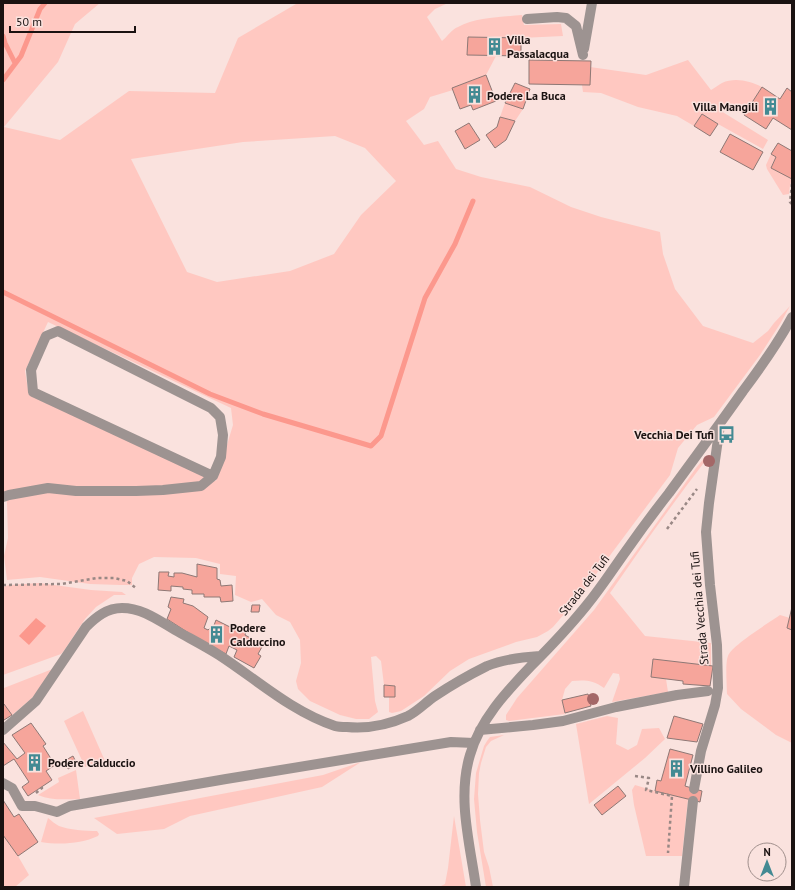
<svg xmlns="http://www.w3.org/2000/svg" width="795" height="890" font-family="'PT Sans',sans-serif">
	<rect width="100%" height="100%" fill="#fae2de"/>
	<path fill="#ffc8c1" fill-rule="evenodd" d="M3 3H100L75 24 58 62 4 127 60 140 129 91 215 93 238 38 296 4 297 3H448L435 9 427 17 442 41C447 37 452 29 458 27 476 17 502 17 522 15L524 25 561 24 563 36 521 38 468 37 467 55 496 56 486 75 452 88 453 90 430 97 424 109 406 121 424 145 438 141 456 169 481 177 530 187 571 207 601 217 660 232 663 254 675 289 703 326 753 343 768 331 774 323 790 306 780 324 760 355 714 417 697 425 678 448 670 475 579 597 553 627 548 631 537 637 516 642 469 659 450 671 424 696 401 711 392 713 389 712V697H395V686L384 685 381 661 376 656 371 657 375 701 378 712 369 719H356L340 715 310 701 298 689 296 681 301 663 300 640 290 622 276 615 262 599 251 602 235 595 236 576 220 574V564L196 558 154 557 139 564 132 578V585H120L90 584 40 577 7 580 4 556 8 538 7 502 3 496ZM335 136 365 148 396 181 361 215 334 254 290 271 217 282 187 272 131 159 243 142ZM48 322 231 408 233 425 216 481 29 395 25 371Z
		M688 60 711 90C715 88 718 85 722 83 735 77 750 81 762 87L746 113 728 102 721 111 768 140 763 149 718 124 702 114 694 126 677 116 638 107 601 93 583 92 582 85H590V67L646 75Z
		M505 103 523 109 515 121 500 117Z
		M771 154 776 157 771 167 792 179 790 185 789 194 783 195 767 169 766 165Z
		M706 456 708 457 709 459 706 460C673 503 641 548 610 593L645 636 711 643V666L653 659 651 677 666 679 668 692 612 702 620 679 619 674 613 673 604 688C593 680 585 680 572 681L565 689 562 700 565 714 509 721 506 720V715L517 698 594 610 696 468Z
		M39 583 91 590 122 592 126 595H114L96 607 85 619 63 652 61 654 3 675V587L9 585Z
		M780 615 790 618 787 628 792 630V743L776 735 741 709 727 694C727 686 725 663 728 656 731 646 770 622 780 615Z
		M55 669 32 698 12 715 4 704 3 705V689L4 688 50 670Z
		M83 711 105 761 85 767 64 721Z
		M607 716 618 718 616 744 628 750 637 745 642 729 659 728 665 739 645 758 589 804 576 724Z
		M504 735 491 741 486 747 481 763 479 773 478 794 480 820 484 852 489 867 493 887H486L477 832 474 799 476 773 484 746 487 741 490 737Z
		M361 762 322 787 190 816 164 829 117 834 94 818 323 775Z
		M76 770 80 799C66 799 52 801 38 795L59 782 58 778Z
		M635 785 655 791 688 799 682 856H646L634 805 632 790Z
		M454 816 466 887H439L445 884 448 868Z
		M48 818C52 821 55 824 59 826 69 830 86 831 97 831L99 834 98 836C81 844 59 845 41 842Z
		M3 835 18 856 29 875 15 887H3Z"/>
	<path fill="#fc988d" d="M36 618 46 626 29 645 19 636Z"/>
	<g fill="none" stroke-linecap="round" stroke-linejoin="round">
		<path stroke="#fc988d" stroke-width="5" d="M3 36 5 43 15 63
			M3 80 21 56 40 9 45 3
			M3 292 210 394 263 414 371 446 381 436 425 298 455 244 473 201"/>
	</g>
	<path fill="#f6a59b" stroke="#8e7875" d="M468 37 521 38V56L467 55Z
		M529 60 591 61 590 85 529 84Z
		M486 75 496 101 473 110 471 105 460 109 452 88Z
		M515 83 530 89 523 109 505 103Z
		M762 87 780 99 787 88 792 92V130L773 118 766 129 744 115Z
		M702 114 718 124 710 136 694 126Z
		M500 117 515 121 506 140 495 148 486 135 497 127Z
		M469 123 480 140 465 149 455 131Z
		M730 134 763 152 753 170 720 152Z
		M778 143 792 151V179L771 168 776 157 771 154Z
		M197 564 217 568V579L220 580 221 586 232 585 233 601 221 602 220 597H204V594H192V590L183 589V587L171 586V591L158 590 159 572H169L168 576 174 577V573H182L197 577Z
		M171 597 184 599 183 603 193 606 208 617 204 628 208 630 210 628H213L216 620 232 628 233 625 246 632 245 635 263 645 258 654 261 656 254 668 234 657 237 650 229 646 226 654 198 639 167 619 171 609 168 607Z
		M252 605H260L259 612H251Z
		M792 607V630L787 628Z
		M653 659 713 666 710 686 683 684V681L651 677Z
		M384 685 395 686V697H384Z
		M588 694 591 706 565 713 562 700Z
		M4 704 12 715 4 720 3 718V705Z
		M674 716 703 724 697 742 667 738Z
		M31 723 46 744 43 746 55 765 46 771 52 780 28 796 22 787 29 782 14 759 3 766V742L17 759 25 753 12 735Z
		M670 749 693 755 685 786 702 791 700 802 655 791 657 780 661 781Z
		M73 756 77 764 68 769 64 761Z
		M618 786 626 796 602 815 594 805Z
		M3 800 14 817 19 814 38 842 18 856 3 835Z"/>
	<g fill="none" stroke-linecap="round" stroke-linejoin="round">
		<path stroke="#998885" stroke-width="2.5" stroke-dasharray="3 3" stroke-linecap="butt" d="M792 184 790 202 792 204
			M667 529 697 489
			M3 585 61 584 97 578H114L127 581 137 589
			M635 776 649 778 646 790 672 796 668 853
			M36 793 42 788 41 787"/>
		<path stroke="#9d9391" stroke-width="10" d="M527 19 557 17 566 18 576 26 583 55
			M584 49 592 3
			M3 497 9 495 48 488 76 491H136L163 490 201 486 213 476 221 457 223 435 220 417 211 408 58 331 46 336 31 370 33 392 213 476
			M3 730 36 701 86 627C96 617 107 608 122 608 142 608 158 620 175 630 189 638 205 646 219 655 256 679 292 712 335 726 338 727 343 727 347 727 368 729 388 725 408 716 418 711 426 702 435 696 450 686 471 674 487 666 504 659 523 657 540 656
			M480 730 533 725 563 721 616 707 677 695 708 691
			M3 783 12 788 22 806H35L57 812 70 806 226 779 451 742 474 743
			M694 789 701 751 715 705 718 688 717 645 710 585 706 532 709 503 720 425
			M476 887C470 844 457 798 470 755 480 720 506 692 531 666 550 647 569 627 586 606 601 588 613 569 626 551 640 531 654 512 669 493 694 459 719 425 743 391 761 367 778 343 792 317
			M684 887 693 801"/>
	</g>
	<g fill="#a46767">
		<circle cx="709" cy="461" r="6"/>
		<circle cx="593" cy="699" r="6"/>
	</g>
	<defs>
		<symbol id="building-bare" viewBox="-9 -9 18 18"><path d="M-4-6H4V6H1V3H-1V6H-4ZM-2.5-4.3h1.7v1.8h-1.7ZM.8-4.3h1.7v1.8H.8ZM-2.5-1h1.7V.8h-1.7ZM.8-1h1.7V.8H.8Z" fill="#438a93" stroke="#fae2de" stroke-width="2.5" paint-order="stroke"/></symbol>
		<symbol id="bus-bare" viewBox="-9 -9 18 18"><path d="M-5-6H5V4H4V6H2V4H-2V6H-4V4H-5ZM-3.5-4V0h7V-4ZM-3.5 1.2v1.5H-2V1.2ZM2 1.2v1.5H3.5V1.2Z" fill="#438a93" stroke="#fae2de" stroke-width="2.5" paint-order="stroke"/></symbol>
	</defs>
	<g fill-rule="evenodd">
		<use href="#building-bare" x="482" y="34" width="25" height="25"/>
		<use href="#building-bare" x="462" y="82" width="25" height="25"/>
		<use href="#building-bare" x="758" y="94" width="25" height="25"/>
		<use href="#bus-bare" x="714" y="422" width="25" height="25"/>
		<use href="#building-bare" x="204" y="622" width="25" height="25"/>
		<use href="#building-bare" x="22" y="750" width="25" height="25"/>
		<use href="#building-bare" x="664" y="756" width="25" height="25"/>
	</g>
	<g text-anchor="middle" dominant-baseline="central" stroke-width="3" stroke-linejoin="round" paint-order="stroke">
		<g font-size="12" font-weight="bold" fill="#1a1211" stroke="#fae2de" text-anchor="start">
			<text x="507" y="39">Villa<tspan x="507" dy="14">Passalacqua</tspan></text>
			<text x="487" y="95">Podere La Buca</text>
			<text x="758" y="106" text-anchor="end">Villa Mangili</text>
			<text x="714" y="434" text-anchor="end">Vecchia Dei Tufi</text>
			<text x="230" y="627">Podere<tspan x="230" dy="14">Calduccino</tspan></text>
			<text x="48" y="762">Podere Calduccio</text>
			<text x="690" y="768">Villino Galileo</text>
		</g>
		<g font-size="12" fill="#1a1211" stroke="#fae2de">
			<text transform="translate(584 585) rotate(-52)">Strada dei Tufi</text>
			<text transform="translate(699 608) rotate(-95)">Strada Vecchia dei Tufi</text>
		</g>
	</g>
	<rect width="795" height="890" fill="none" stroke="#1a1211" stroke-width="8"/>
	<g transform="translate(767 862)"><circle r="19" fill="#fae2de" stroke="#a08f8c"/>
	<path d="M0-3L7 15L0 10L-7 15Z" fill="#438a93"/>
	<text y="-6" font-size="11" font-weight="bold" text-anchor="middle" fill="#1a1211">N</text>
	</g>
	<path d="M10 26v6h125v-6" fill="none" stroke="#1a1211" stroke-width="2"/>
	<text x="16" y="26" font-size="12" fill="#1a1211" stroke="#fae2de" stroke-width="3" paint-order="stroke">50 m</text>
</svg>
